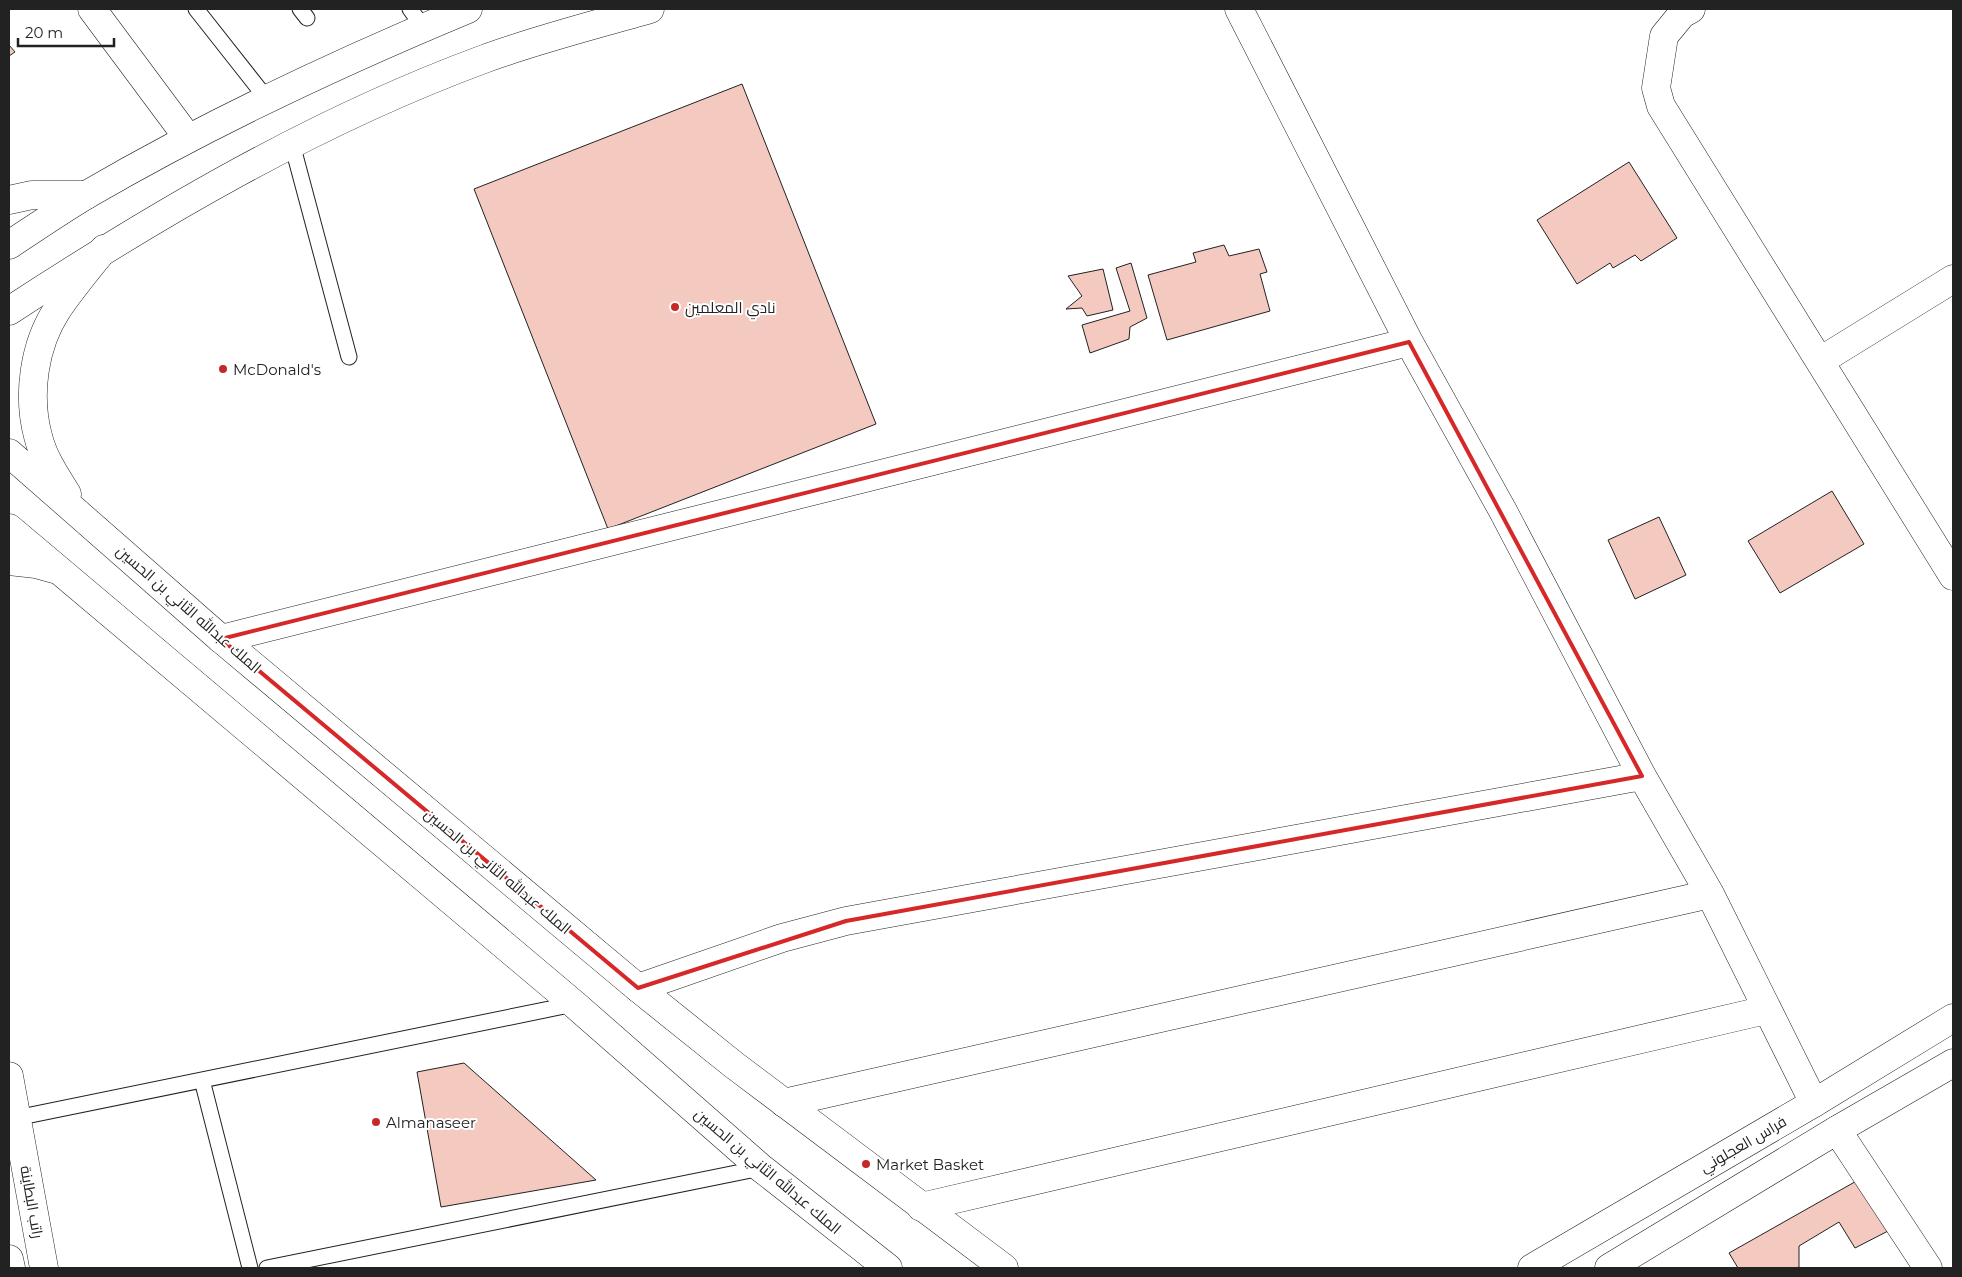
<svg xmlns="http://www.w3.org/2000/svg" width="1962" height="1277" font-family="Montserrat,Cairo,sans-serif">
	<rect width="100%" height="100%" fill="#fff"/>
	<path fill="#f3c9c0" stroke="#222" d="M9 45 15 52 9 56Z
		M742 84 876 424 608 529 474 189Z
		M1629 162 1677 238 1641 261 1635 255 1613 268 1610 263 1577 284 1537 220Z
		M1224 245 1229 256 1259 249 1267 272 1260 274 1270 311 1167 340 1148 275 1196 262 1193 253Z
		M1131 263 1147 318 1130 327 1129 339 1090 353 1082 325 1130 311 1116 268Z
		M1103 269 1113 310 1087 316 1082 308 1066 309 1082 296 1068 276Z
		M1832 491 1864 544 1780 593 1748 541Z
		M1659 517 1686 575 1635 599 1608 540Z
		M464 1063 596 1180 441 1207 417 1072Z
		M1860 1179 1888 1231 1855 1248 1839 1222 1799 1246V1267L1797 1268H1738L1729 1253Z"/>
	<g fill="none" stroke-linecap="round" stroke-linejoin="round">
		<defs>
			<path id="lane" d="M196 9 267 99
				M300 9 307 18
				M410 9 424 28
				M292 144 349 357
				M202 1080 250 1268
				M16 1118 574 1004
				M267 1268 761 1168"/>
			<path id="street" d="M92 9 188 138
				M1239 9 1409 342 1503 511 1642 776 1710 894 1814 1103
				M1691 9 1682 14 1664 36 1656 88 1661 106 1953 576
				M1820 361 1953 279
				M221 639 1409 342
				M638 988 782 938 846 921 1642 776
				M784 1103 1710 894
				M1837 1130 1928 1268
				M921 1207 1766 1010"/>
			<path id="secondary" d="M9 245C35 228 61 210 88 194 210 123 338 63 468 9
				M9 311C159 213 316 121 484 59 538 39 595 25 650 9"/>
			<path id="primary" d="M9 200 32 195H86
				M9 453 221 639 638 988 734 1065 1004 1268
				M67 494C55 475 43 457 38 436 27 395 34 345 57 310 71 289 88 269 104 249
				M9 528 574 1004 761 1168 888 1268
				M9 561 36 564 54 569
				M9 1076 44 1268
				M9 1259 11 1268
				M1532 1268 1814 1103 1953 1018
				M1609 1268 1837 1130 1953 1063"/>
		</defs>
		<use href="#lane" stroke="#222" stroke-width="17"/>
		<use href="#street" stroke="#222" stroke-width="29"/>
		<use href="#secondary" stroke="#222" stroke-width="29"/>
		<use href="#primary" stroke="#222" stroke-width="29"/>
		<use href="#lane" stroke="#fff" stroke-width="15"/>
		<use href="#street" stroke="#fff" stroke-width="28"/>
		<use href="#secondary" stroke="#fff" stroke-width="28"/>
		<use href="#primary" stroke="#fff" stroke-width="28"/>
	</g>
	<path fill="none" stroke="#d62828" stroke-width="4" stroke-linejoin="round" d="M1409 342 1642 776 846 921 638 988 221 639Z"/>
	<g fill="#c62828" stroke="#fff" stroke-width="2">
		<circle cx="675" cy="307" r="5"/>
		<circle cx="223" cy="369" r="5"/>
		<circle cx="376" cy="1122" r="5"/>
		<circle cx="866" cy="1164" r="5"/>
	</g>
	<g text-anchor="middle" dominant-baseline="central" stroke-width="4" stroke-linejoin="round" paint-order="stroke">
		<g font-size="15" fill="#222" stroke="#fff" text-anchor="start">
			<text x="685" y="307">نادي المعلمين</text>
			<text x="233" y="369">McDonald's</text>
			<text x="386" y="1122">Almanaseer</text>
			<text x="876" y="1164">Market Basket</text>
		</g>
		<g font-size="15" fill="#222" stroke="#fff">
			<text transform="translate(189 609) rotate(41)">الملك عبدالله الثاني بن الحسين</text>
			<text transform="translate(498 871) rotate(40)">الملك عبدالله الثاني بن الحسين</text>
			<text transform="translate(1743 1144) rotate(-30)">فراس العجلوني</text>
			<text transform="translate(768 1171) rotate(40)">الملك عبدالله الثاني بن الحسين</text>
			<text transform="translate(32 1202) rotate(80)">راتب البطاينة</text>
		</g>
	</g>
	<rect width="1962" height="1277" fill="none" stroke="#222222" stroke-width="20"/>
	<path d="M18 38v8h96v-8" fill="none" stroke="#222222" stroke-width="2.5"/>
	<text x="25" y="38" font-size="15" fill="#222222" stroke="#ffffff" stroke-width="4" paint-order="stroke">20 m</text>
</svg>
